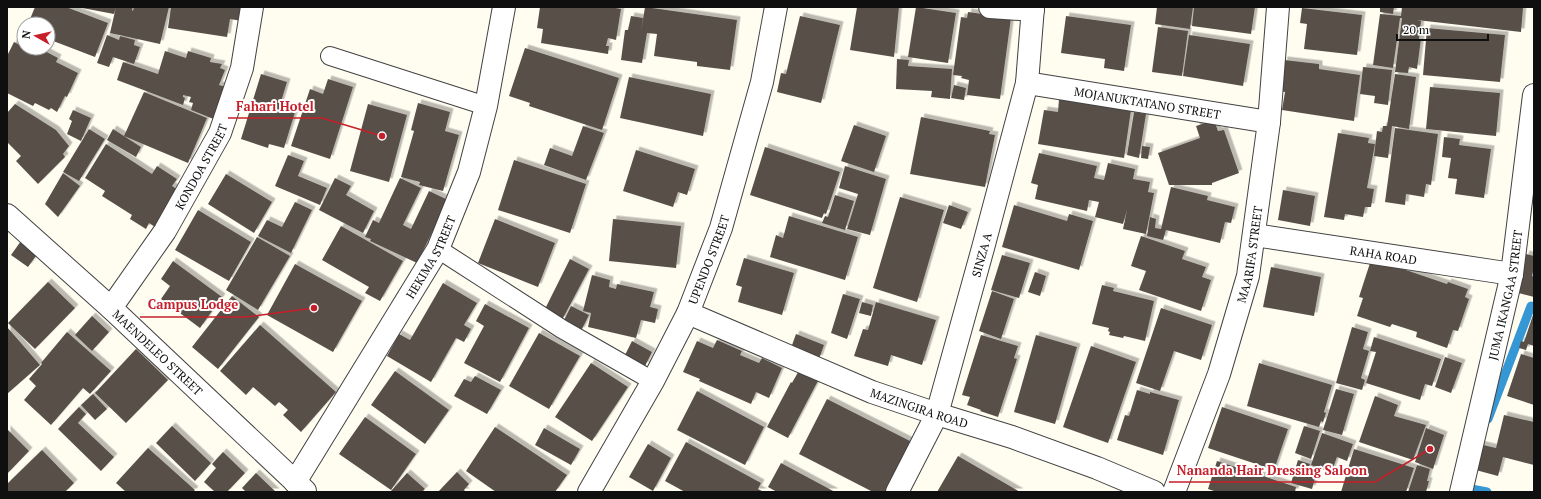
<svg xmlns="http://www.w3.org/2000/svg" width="1541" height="499" font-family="'PT Serif',serif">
	<defs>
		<filter id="shadow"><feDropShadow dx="3.5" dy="-3.5" stdDeviation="0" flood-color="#0004"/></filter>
	</defs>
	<rect width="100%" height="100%" fill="#fffcf0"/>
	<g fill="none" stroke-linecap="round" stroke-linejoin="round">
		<path stroke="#3597d4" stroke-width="9" d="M1488 419 1531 306
			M1466 484V488L1487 492"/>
	</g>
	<path fill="#58504a" filter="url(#shadow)" d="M35 7H66L108 23 95 57 48 39V24H28Z
		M77 7H116L114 14Z
		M116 7H133L132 10 133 11 134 7H169L160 44 110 33Z
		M171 7H244L242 21 230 19 227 37 168 28Z
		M540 7H610L621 9 616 40 608 38 606 46H609L608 54 541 43 543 29 537 28Z
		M645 7 737 20 730 70 697 66V62L654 56 657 34 647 33 642 63 621 60 625 30H628L631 16 643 18 641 32Z
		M857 7H899L894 57 850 50Z
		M916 7 956 13 948 63 908 57Z
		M1157 7H1193L1190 29 1155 24Z
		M1194 7H1255L1251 34 1192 26Z
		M1380 7H1394L1393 14 1380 12Z
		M1402 7H1510L1523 8 1521 32 1417 20 1421 21 1419 39H1421L1417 69 1409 67 1408 73 1395 72 1402 18H1400L1393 68 1373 65 1380 14 1401 16Z
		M1302 8 1362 15 1357 55 1304 49 1307 24 1300 23Z
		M968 12 1011 18 1000 99 967 95 969 80 961 78 962 76 953 75 961 17 967 18Z
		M800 16 840 25 821 103 777 92 781 73 786 74Z
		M1066 16 1131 25 1124 71 1104 68 1105 59 1061 53Z
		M1158 27 1188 31 1182 76 1152 72Z
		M1427 28 1505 35 1500 82 1423 75Z
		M107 35 119 40 120 36 135 40 134 45 140 47 134 64 113 57 109 67 97 63Z
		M1189 35 1250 44 1243 86 1183 76Z
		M14 42 24 47V48H27L39 54 41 49 58 58 56 62 78 73 67 97 65 96 57 112 51 108 49 110 35 103 33 106 7 93V56Z
		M525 48 619 78 602 130 529 106 530 103 509 96Z
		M165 51 186 58 188 51 211 58 210 62 222 64 220 68 225 70 219 85 226 87 216 120 191 110 193 103 189 102 191 97 183 95V97L185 98 183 105 117 80 123 62 158 74Z
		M897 59 909 60 908 66 952 69 950 99 931 97 932 91 896 89Z
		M1284 60 1319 64V69L1360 75 1354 121 1282 110 1285 92 1279 91Z
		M1363 67 1392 70 1388 105 1374 103 1375 96 1360 94Z
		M261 74 287 82 280 105 296 109 284 148 269 144 268 148 241 139Z
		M1395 74 1416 77 1409 129 1392 126 1388 158 1374 156 1377 131 1382 132 1383 126H1387Z
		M629 77 711 94 703 136 620 118Z
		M328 79 353 87 330 159 291 146 310 89 323 94Z
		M954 85 966 88 964 100 951 98Z
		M1430 87 1500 93 1496 136 1426 129Z
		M144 92 207 118 188 163 124 136Z
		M1059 99 1131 110 1124 158 1038 144 1044 110 1058 112Z
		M418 103 450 112 445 131 459 135 443 191 419 185 420 182 401 177 414 131 411 130Z
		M15 104 56 130 69 146 63 154 65 157 38 184 16 161 21 156 7 142V113Z
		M368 104 407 115 389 182 350 171Z
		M73 110 91 118 81 141 67 134 72 121 69 119Z
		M1134 112 1146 114 1139 158 1127 155Z
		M921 117 990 131 989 134 995 135 985 187 910 174Z
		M1214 120 1218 131 1224 130 1239 173 1212 183V185H1169L1158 153 1200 138 1196 126Z
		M854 125 886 136 874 172 841 161Z
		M583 126 604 133 586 180 544 165 550 148 572 156Z
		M1395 128 1438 134 1431 185 1426 184 1424 197 1406 194 1405 205 1385 202Z
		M89 129 105 139 79 181 63 172Z
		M113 129 141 147 136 157 107 140Z
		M1338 133 1369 138 1368 143 1375 144 1367 188 1374 189 1371 207H1365L1363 217 1345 214 1344 220 1324 217Z
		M1444 137 1460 139 1459 145 1491 149 1484 198 1455 194 1457 179 1448 178 1451 158 1442 157Z
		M106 144 152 174 157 166 177 179 172 186 178 190 155 227 149 223 146 229 130 219 132 215 102 196 105 191 85 178Z
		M1142 146 1150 147 1148 159 1141 158Z
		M765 147 840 172 826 214 824 213 822 218 750 195Z
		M636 150 695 169 687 195 678 192 673 207 623 191Z
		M1039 153 1097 166 1094 178 1104 180 1108 163 1135 169 1133 179 1150 182 1148 192 1154 193 1146 234 1123 229 1127 210 1123 224 1095 217 1099 202 1089 200 1087 211 1035 199 1038 185 1031 183Z
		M288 155 304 161 298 176 327 188 320 205 275 186Z
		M514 160 586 184 570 233 498 210Z
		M845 166 886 179 870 235 847 229 858 194 839 188Z
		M63 173 80 186 58 217 45 204Z
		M226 174 272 202 254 233 208 204Z
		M335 178 351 186 346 195 374 211 363 233 319 210Z
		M400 178 421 188 403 225 411 229 429 191 448 200 417 263 370 241 371 239 365 237 373 220 379 223Z
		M1171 187 1208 196 1207 200 1235 207 1231 223 1225 222 1220 243 1166 230 1163 240 1147 236 1150 217 1156 219 1155 228 1161 229Z
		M1283 190 1315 196 1310 226 1278 220Z
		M835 195 854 201 845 230 822 223 825 216 828 217Z
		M900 197 944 210 917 302 873 288Z
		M295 202 312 210 291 253 258 236 267 220 282 227Z
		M949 205 968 212 961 229 943 223Z
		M1014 205 1067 221 1069 214 1093 221 1079 270 1002 247Z
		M198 210 251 242 229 281 175 250Z
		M789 216 858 237 845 280 770 257 776 235 783 238Z
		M495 219 555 243 538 287 478 263Z
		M613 219 681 226 676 268 609 261Z
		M341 226 403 261 380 301 365 293 369 287 322 260Z
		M1141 236 1185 251 1182 259 1206 267 1202 277 1211 280 1201 311 1139 290 1146 271 1131 266Z
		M257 237 290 256 258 310 226 290Z
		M21 241 38 253 28 267 11 255Z
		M1526 254 1534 256V268L1532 276 1534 277V297L1515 292Z
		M1002 255 1030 263 1019 298 991 290Z
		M1378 256 1397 267 1447 284 1448 282 1468 289 1465 297 1469 299 1458 331 1453 330 1447 348 1416 337 1417 332 1392 324 1390 327 1357 316 1363 298 1359 297 1370 263 1375 265Z
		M744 258 794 273 782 315 738 302 742 287 736 285Z
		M570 259 589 269 562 320 544 311Z
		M173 261 222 297 200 328 161 299 170 286 161 279Z
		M295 264 362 301 333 352 267 315Z
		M1271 267 1321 277 1314 316 1263 307Z
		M1035 272 1046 276 1040 296 1028 292Z
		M592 275 610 280 609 287 616 289 617 284 654 292 650 307 658 309 655 323 641 320 636 338 588 327 591 313 583 311Z
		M48 282 75 308 35 349 8 323Z
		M443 283 477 303 464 325 471 329 464 342 456 338 431 382 387 356 399 334 410 340Z
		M1102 285 1114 288 1113 291 1154 301 1145 341 1124 336 1123 338 1109 335 1110 332 1108 331 1109 328 1092 324Z
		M992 291 1014 299 1001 339 979 331Z
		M843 294 860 299 847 339 831 333Z
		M232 296 259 317 218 369 192 347Z
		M862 302 873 305 871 316 859 313Z
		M876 302 936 320 922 365 891 355 888 366 854 356 863 329 868 330Z
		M485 304 529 328 500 382 464 363 484 326 476 321Z
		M571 306 589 315 581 331 563 322Z
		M1161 308 1212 325 1201 360 1174 351 1160 391 1136 383Z
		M1534 312V346L1528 344 1526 350 1519 348 1521 341 1524 342Z
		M92 316 109 332 92 351 75 335Z
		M260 325 336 392 301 432 283 415 288 410 279 402 275 406 253 387 246 395 220 371Z
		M7 327 40 365 7 394Z
		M1352 327 1368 332 1363 349 1369 351 1361 378 1365 380 1362 390 1336 383Z
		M67 332 111 371 90 394 83 388 51 425 24 400 36 386 29 379 42 364 41 363Z
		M539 333 580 356 549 409 509 386Z
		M796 334 824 345 819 359 791 348Z
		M981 335 1018 346 1014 358 1017 359 998 417 980 411 981 410 967 405 970 397 962 395Z
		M1036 335 1077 347 1055 424 1014 412Z
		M1374 337 1441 359 1432 386 1425 384 1420 400 1366 383 1376 352 1370 351Z
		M717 340 742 351 740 355 759 363 762 358 782 368 769 398 756 392 751 404 699 381 700 379 683 372 697 341 713 348Z
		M632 341 652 352 645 366 625 355Z
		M1091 346 1136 362 1108 443 1063 427Z
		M136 349 168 380 126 423 95 393Z
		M1521 354 1534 358V405L1507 396Z
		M1445 357 1462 363 1451 393 1435 387Z
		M591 363 628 387 592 441 555 417Z
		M1259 363 1332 385 1324 412 1326 413 1323 422 1321 421 1319 427 1247 406Z
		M801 367 820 377 788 438 767 427 791 382 792 383Z
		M395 371 449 410 425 444 371 405Z
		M475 376 501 390 487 414 454 396 464 379 471 382Z
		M1336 389 1354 394 1342 435 1323 430Z
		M1137 390 1150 394V392L1179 400 1163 455 1117 440 1125 415 1129 416Z
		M697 391 764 427 745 465 677 430Z
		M93 394 107 409 95 420 81 405Z
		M1375 396 1398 405 1394 416 1426 425 1413 460 1359 442Z
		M827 399 912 442 886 492H873L799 454Z
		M79 407 86 414 78 423 114 457 101 471 58 429Z
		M1222 407 1288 429 1274 470 1208 448Z
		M1504 415 1534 422V465L1503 457 1498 476 1472 469 1479 444 1496 448Z
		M365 417 416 454 391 490 339 454Z
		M172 426 211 463 195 481 156 443Z
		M1304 426 1320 431 1311 459 1295 453Z
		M495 427 567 475 555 492H496L466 471Z
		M544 428 580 449 571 465 535 445Z
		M1426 428 1444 435 1433 469 1415 462Z
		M7 429 29 451 7 474Z
		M1322 433 1353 444 1347 461 1337 457 1331 473 1311 465Z
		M686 442 761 483 758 489 764 492H685L665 481Z
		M648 444 671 458 653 491 629 477Z
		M148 448 195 490 193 492H126L116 483Z
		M1354 449 1414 468 1406 492H1341Z
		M42 450 74 483 65 492H7V484Z
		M223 452 245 473 227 492H215L204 482 216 468 212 464Z
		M958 456 1020 492H937Z
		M1298 460 1310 464 1309 466 1318 468 1312 489 1291 483Z
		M1217 461 1296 487 1295 492H1217L1208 489Z
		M781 463 835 492H777L768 487Z
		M1417 465 1430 469 1427 481H1429L1426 492H1408Z
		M457 472 469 484 464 490 466 492H438Z
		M256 473 276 492H246L242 488Z
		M407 473 425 489 422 492 391 491Z"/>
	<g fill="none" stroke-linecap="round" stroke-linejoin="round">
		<defs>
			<path id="lane" d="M330 56 486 106
				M438 249 562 329 653 381"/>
			<g id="street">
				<path d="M990 7 1033 10"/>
				<path id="s1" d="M1027 83 1269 122"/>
				<path id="s2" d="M7 215 111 308 305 491"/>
				<path id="s3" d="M1254 235 1512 274"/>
				<path id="s4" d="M111 308 165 231 220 133 242 68 252 7"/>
				<path id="s5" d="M688 313 872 392 937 414 1012 437 1097 468 1154 492"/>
				<path id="s6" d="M295 482 438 249 469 172 486 106 504 7"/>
				<path id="s7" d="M589 492 653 381 688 313 721 228 762 82 776 7"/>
				<path id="s8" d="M897 492 937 414 983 248 1027 83 1033 7"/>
				<path id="s9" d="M1174 492 1219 374 1248 276 1269 122 1278 7"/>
				<path id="s10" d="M1461 492 1512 274 1534 95"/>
			</g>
		</defs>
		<use href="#lane" stroke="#424242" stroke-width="20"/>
		<use href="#street" stroke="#424242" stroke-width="24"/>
		<use href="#lane" stroke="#fff" stroke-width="18"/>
		<use href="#street" stroke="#fff" stroke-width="22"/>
	</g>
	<g text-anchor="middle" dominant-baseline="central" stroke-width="4" stroke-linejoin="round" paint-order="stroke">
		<g font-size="12" fill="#0f0f0f" stroke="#fff">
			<text stroke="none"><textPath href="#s1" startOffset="122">MOJANUKTATANO STREET</textPath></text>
			<text stroke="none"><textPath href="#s4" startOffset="168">KONDOA STREET</textPath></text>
			<text stroke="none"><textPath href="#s8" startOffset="253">SINZA A</textPath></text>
			<text stroke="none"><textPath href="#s9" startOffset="250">MAARIFA STREET</textPath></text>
			<text stroke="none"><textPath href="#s3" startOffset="131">RAHA ROAD</textPath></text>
			<text stroke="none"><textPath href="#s6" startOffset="263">HEKIMA STREET</textPath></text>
			<text stroke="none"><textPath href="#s7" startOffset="262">UPENDO STREET</textPath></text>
			<text stroke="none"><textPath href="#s10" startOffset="202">JUMA IKANGAA STREET</textPath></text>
			<text stroke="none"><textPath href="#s2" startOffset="204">MAENDELEO STREET</textPath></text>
			<text stroke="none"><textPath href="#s5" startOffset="250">MAZINGIRA ROAD</textPath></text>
		</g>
	</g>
	<path fill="none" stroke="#c71f29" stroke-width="1.5" d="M382 136L322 118H228M314 308L246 317H140M1430 449L1375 482H1169"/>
	<g fill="#c71f29" stroke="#fff" stroke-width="1.5">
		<circle cx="382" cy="136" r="4"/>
		<circle cx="314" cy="308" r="4"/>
		<circle cx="1430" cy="449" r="4"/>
	</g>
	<g font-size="13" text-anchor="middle" font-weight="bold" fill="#c71f29" stroke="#fff" stroke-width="4" stroke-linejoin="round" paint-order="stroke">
		<text x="275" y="111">Fahari Hotel</text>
		<text x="193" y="309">Campus Lodge</text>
		<text x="1272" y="475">Nananda Hair Dressing Saloon</text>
	</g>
	<rect width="1541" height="499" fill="none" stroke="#0f0f0f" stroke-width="16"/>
	<g transform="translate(36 36) rotate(278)"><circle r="19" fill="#ffffff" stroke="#9f9f9f"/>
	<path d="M0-3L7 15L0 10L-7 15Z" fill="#c71f29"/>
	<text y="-6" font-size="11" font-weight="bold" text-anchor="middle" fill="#0f0f0f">N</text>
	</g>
	<path d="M1397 34v6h91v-6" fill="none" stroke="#0f0f0f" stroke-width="2"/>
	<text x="1403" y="34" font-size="12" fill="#0f0f0f" stroke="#ffffff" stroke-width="3" paint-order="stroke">20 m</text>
</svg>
